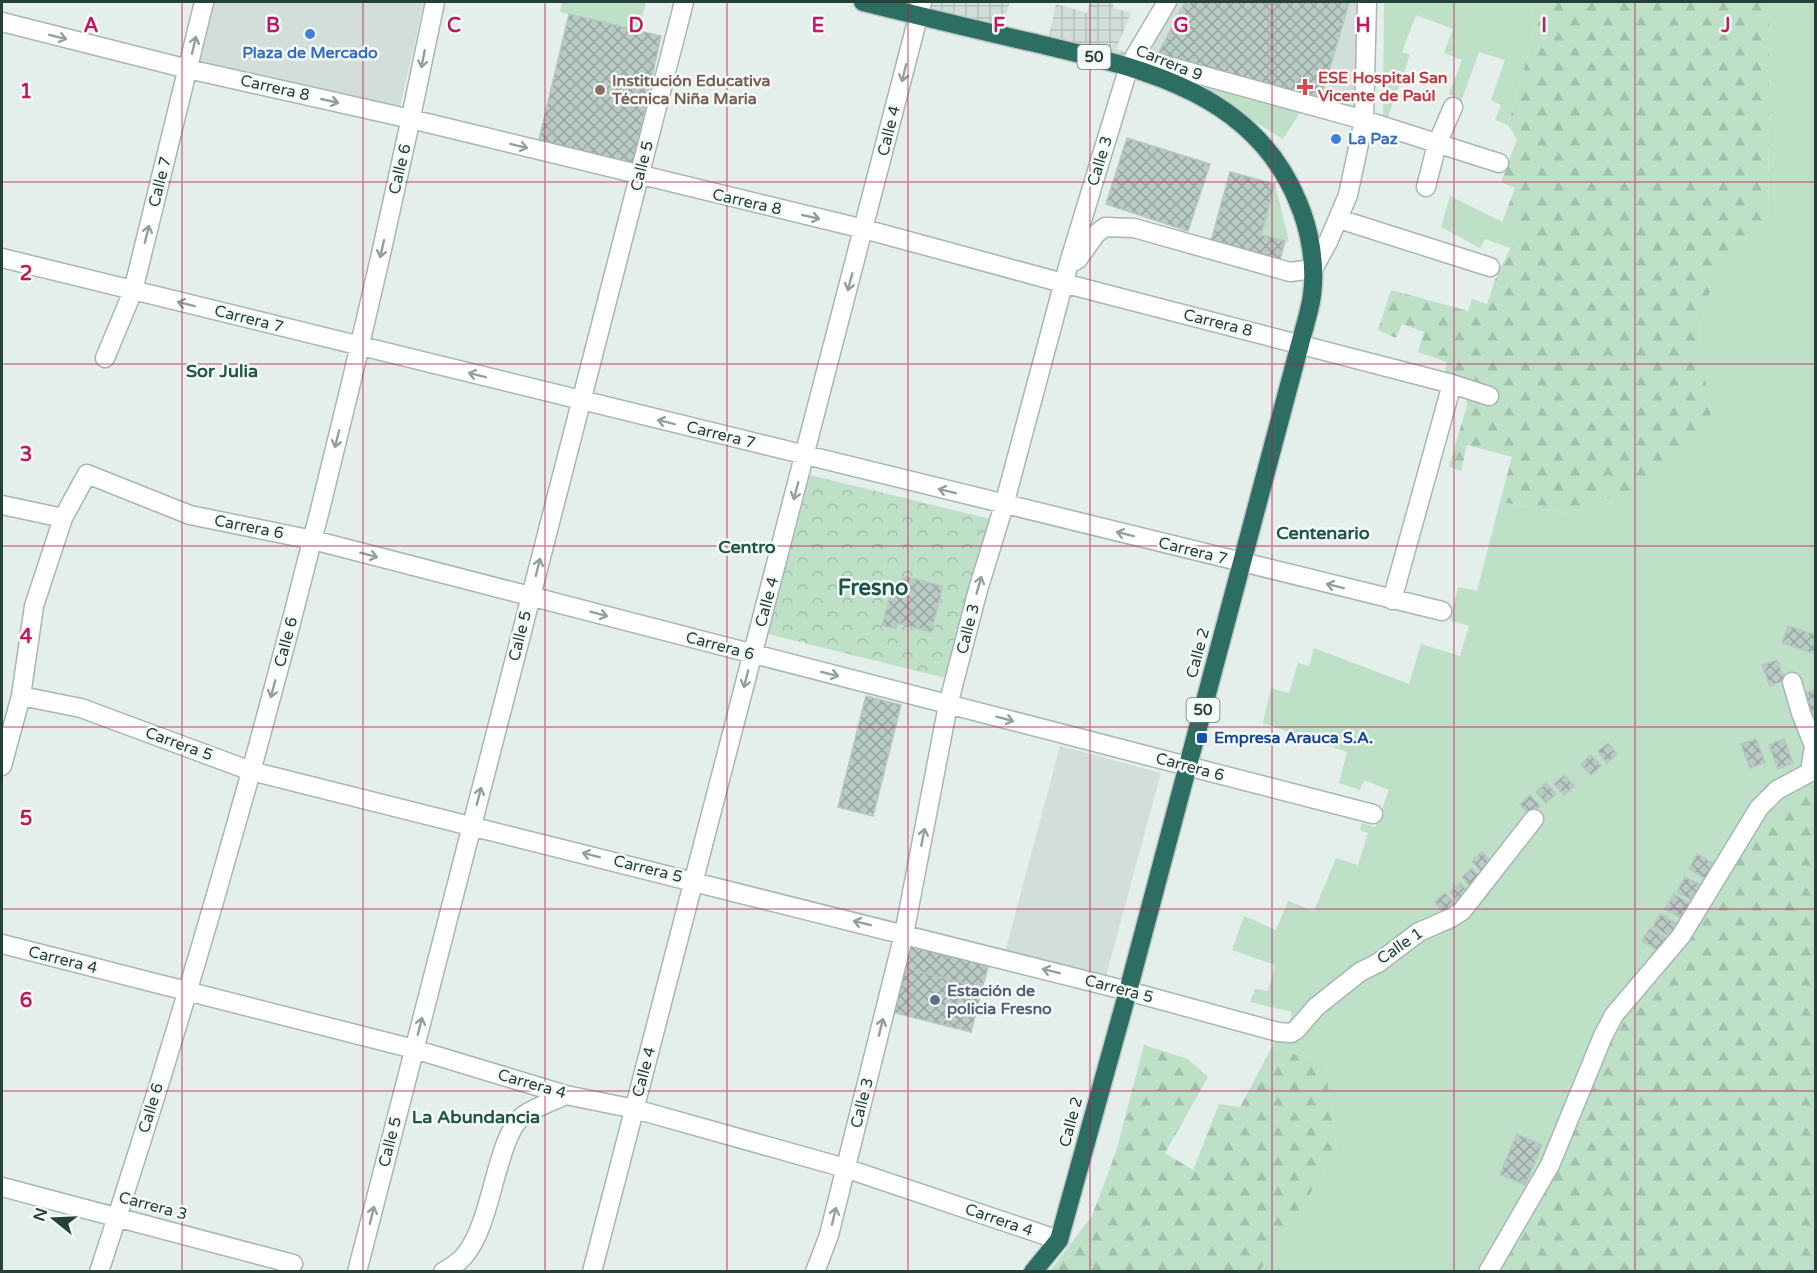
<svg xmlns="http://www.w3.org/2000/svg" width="1817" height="1273" font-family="'Varela Round',sans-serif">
	<defs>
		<pattern id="industrial-grid" width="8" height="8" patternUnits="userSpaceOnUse" patternTransform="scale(1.5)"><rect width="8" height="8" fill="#d2ded9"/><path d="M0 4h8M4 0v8" fill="none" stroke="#b4c0bb"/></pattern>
		<pattern id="forest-firs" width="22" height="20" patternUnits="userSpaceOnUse" patternTransform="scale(1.5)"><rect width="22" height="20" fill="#bde0c7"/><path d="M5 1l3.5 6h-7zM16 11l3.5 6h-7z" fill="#a2c1ac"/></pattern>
		<pattern id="park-crowns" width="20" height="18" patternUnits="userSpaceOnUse" patternTransform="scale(1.5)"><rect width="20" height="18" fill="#bde0c7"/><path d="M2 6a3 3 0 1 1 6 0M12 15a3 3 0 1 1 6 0" fill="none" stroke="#a2c1ac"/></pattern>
		<pattern id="building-cross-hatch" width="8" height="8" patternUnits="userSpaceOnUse" patternTransform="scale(1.5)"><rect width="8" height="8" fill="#b9c9c3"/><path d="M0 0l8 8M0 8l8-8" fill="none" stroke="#96a59f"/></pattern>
	</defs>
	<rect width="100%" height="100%" fill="#e4eeea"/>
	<path fill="#d2ded9" d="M212 2H424L400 107 194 66Z
		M1176 2H1357V120L1147 55Z
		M1060 746 1161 773 1104 983 1004 956Z"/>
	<path fill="url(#industrial-grid)" d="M930 2H1010L1001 30 928 11Z
		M1090 2H1114L1113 8 1131 13 1116 49 1129 53 1120 67 1048 41 1056 4 1087 13Z"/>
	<path fill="#bde0c7" d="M562 2H646L639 31 560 12Z
		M1384 2H1532L1534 32 1508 125 1495 120 1501 105 1491 100 1505 60 1479 52 1459 107 1454 105 1456 97 1449 94 1462 60 1444 53 1453 29 1416 15 1402 52 1410 55 1388 117 1383 116Z
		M1770 2H1815V780L1790 795 1747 832 1689 943 1607 1035 1492 1271H1260L1337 1152 1325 1064 1308 1057 1271 1049 1277 1039 1287 1031 1292 1012 1250 1002 1255 989 1268 991 1275 965 1232 950 1244 916 1276 930 1288 901 1314 911 1336 858 1358 865 1368 833 1360 830 1362 823 1375 827 1389 790 1364 780 1360 790 1339 783 1347 752 1263 723 1271 688 1289 693 1298 663 1309 666 1314 648 1409 684 1421 644 1460 656 1469 626 1450 620 1458 587 1477 591 1500 502 1564 513 1711 427 1699 333 1715 270 1768 230Z
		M1137 60 1303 108 1283 139 1213 96Z
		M1275 184 1289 242 1261 235Z
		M1450 196 1519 230 1510 248 1485 239 1480 248 1441 227Z"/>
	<path fill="url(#forest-firs)" d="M1532 2H1770L1768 230 1715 271 1699 333 1712 427 1677 462 1642 487 1564 513 1500 502 1512 457 1467 445 1461 471 1449 467 1467 405 1465 392 1442 383 1447 362 1418 352 1424 332 1402 324 1396 338 1378 330 1391 290 1468 311 1472 299 1487 304 1495 280 1519 230 1502 223 1515 188 1501 182 1517 139 1508 125 1534 32Z
		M1815 780V1271L1492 1272 1607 1035 1689 943 1747 832 1790 795Z
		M1144 1045 1188 1059 1208 1077 1165 1153 1193 1170 1219 1104 1240 1107 1271 1049 1308 1057 1325 1064 1337 1152 1260 1271H1050L1092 1216 1116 1152Z"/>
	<path fill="url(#park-crowns)" d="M810 475 994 520 949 679 768 634Z"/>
	<path fill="url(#building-cross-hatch)" stroke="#b6c8c1" stroke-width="1.5" d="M1185 2H1343L1349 3 1319 104 1158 54Z
		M569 14 661 36 632 169 538 144Z
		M1127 138 1210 164 1188 231 1106 204Z
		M1230 172 1275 184 1261 235 1285 241 1280 260 1211 241Z
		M906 577 943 586 931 632 897 623 896 629 882 625 894 583Z
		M1788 626 1816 635V654L1782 643Z
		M1777 660 1785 680 1770 686 1762 665Z
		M1816 689V713L1806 716 1799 695Z
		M866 696 901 705 873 816 838 807Z
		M1756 739 1765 762 1750 768 1741 744Z
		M1784 739 1793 763 1778 769 1769 745Z
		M1608 743 1617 754 1607 763 1598 751Z
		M1591 755 1601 766 1591 775 1581 764Z
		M1564 775 1574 786 1564 795 1554 784Z
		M1546 783 1556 794 1546 803 1536 792Z
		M1530 795 1540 806 1529 815 1520 804Z
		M1482 852 1492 863 1482 872 1472 861Z
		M1697 854 1715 864 1706 879 1689 869Z
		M1472 868 1482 880 1472 889 1462 877Z
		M1685 877 1703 886 1694 901 1677 892Z
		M1460 883 1470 894 1459 903 1450 892Z
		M1445 893 1455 904 1445 914 1435 902Z
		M1674 894 1691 904 1683 919 1665 909Z
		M1660 914 1679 925 1672 938 1653 927Z
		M1650 928 1668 939 1661 952 1642 941Z
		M907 939 990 960 982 988 899 966Z
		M899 966 982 988 971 1032 888 1011Z
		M1517 1134 1542 1145 1525 1185 1500 1174Z"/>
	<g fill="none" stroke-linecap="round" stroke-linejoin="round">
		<defs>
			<path id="minor" d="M2 22 188 69 411 119 864 229 1063 283 1452 384 1489 396
				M1135 57 1364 120 1499 163
				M1426 187 1437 144 1453 107
				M1339 219 1490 267
				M2 258 1442 611
				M1075 261 1078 259 1096 234 1105 227 1134 228 1290 272 1313 269 1328 242 1348 195 1364 120 1367 2
				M105 358 133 291 204 2
				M2 505 63 518
				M1392 600 1452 384
				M1792 682 1801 713 1814 746 1810 772
				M21 696 81 708 251 771 1128 991 1278 1032 1291 1033 1296 1030 1316 1007 1360 972 1378 963 1419 932 1451 918 1462 911 1534 819
				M2 766 21 696 34 606 63 518 87 474 190 515 313 540 1373 814
				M2 944 414 1049 566 1095 635 1109 845 1168 1059 1240
				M2 1187 293 1264
				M99 1272C237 855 348 431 435 2
				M357 1272 684 2
				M443 1272C451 1267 460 1262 465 1255 493 1222 496 1135 524 1115 536 1107 553 1101 566 1095
				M592 1272 922 2
				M815 1272 829 1235 904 934 948 705 978 590 1004 505 1069 263 1129 66 1167 2
				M1488 1272 1550 1165 1603 1036 1614 1015 1681 936 1759 808 1777 790 1816 769"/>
			<path id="highway" d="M863 2C920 16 977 30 1035 43 1140 68 1253 91 1298 202 1310 230 1316 265 1312 295 1310 311 1304 328 1300 344L1128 991 1059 1240 1033 1272"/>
		</defs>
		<use href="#minor" stroke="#a6b7b1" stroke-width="21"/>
		<use href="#highway" stroke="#c1cac8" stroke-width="21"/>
		<use href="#minor" stroke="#fff" stroke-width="18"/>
		<use href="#highway" stroke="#2d6e62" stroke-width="18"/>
	</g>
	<defs><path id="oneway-shaft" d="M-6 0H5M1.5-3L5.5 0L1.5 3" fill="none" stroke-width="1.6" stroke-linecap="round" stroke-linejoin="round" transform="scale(1.5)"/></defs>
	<g stroke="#91a09c">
		<use href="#oneway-shaft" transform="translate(58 37) rotate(14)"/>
		<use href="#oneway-shaft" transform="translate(194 45) rotate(-77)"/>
		<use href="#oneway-shaft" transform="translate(423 59) rotate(101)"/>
		<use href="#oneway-shaft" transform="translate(904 73) rotate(104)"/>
		<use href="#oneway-shaft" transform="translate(330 101) rotate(13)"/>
		<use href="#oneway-shaft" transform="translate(519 146) rotate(14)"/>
		<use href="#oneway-shaft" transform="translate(811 217) rotate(13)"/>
		<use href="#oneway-shaft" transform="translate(147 234) rotate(-76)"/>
		<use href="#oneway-shaft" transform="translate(382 249) rotate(103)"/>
		<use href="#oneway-shaft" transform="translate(850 282) rotate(105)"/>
		<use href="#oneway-shaft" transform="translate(186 304) rotate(-166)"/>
		<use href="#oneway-shaft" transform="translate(477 375) rotate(-166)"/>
		<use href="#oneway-shaft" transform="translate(666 422) rotate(-166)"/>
		<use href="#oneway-shaft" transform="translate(337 439) rotate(104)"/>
		<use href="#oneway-shaft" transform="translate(796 491) rotate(105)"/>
		<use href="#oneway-shaft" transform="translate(947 491) rotate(-166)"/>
		<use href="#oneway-shaft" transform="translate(1125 534) rotate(-166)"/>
		<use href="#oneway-shaft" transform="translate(369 555) rotate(15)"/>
		<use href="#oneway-shaft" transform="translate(538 567) rotate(-76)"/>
		<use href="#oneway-shaft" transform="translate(979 585) rotate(-74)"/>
		<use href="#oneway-shaft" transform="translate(1335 586) rotate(-166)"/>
		<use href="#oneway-shaft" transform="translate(599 614) rotate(15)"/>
		<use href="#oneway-shaft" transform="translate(830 674) rotate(14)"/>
		<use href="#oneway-shaft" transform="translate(746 679) rotate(105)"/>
		<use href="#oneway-shaft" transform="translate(273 689) rotate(105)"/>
		<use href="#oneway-shaft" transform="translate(1005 719) rotate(15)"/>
		<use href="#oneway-shaft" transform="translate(479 796) rotate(-76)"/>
		<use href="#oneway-shaft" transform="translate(923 837) rotate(-79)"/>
		<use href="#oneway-shaft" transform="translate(591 855) rotate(-166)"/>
		<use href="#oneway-shaft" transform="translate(862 923) rotate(-166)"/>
		<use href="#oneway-shaft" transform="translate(1051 971) rotate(-166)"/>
		<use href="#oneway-shaft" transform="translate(420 1026) rotate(-76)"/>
		<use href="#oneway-shaft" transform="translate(881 1027) rotate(-76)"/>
		<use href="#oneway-shaft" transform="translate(372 1215) rotate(-76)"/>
		<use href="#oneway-shaft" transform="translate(834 1216) rotate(-77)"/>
	</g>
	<path fill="none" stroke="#c2185b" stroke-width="1.5" stroke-opacity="0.55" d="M182 2V1272M363 2V1272M545 2V1272M727 2V1272M908 2V1272M1090 2V1272M1272 2V1272M1454 2V1272M1635 2V1272M2 182H1816M2 364H1816M2 546H1816M2 727H1816M2 909H1816M2 1091H1816"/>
	<g fill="#3f7fe0" stroke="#f5faf8" stroke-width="2">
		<circle cx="310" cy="34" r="6"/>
		<circle cx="1336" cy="139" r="6"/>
	</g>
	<path fill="#e0444e" stroke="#f5faf8" stroke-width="2" d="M1302 78h6v6h6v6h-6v6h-6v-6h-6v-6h6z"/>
	<circle fill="#8d6e63" stroke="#f5faf8" stroke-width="2" cx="600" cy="90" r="6"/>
	<rect fill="#1a4fb4" stroke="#f5faf8" stroke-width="2" x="1196" y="732" width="12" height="12" rx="3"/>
	<circle fill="#5c6f8a" stroke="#f5faf8" stroke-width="2" cx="935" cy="1000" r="6"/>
	<g text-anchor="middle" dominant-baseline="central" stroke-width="5" stroke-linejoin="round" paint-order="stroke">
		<g fill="#f5faf8" stroke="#627872" stroke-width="1.5">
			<rect x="1077.5" y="45" width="33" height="24" rx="4.5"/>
			<rect x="1186.5" y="698" width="33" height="24" rx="4.5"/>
		</g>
		<g font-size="15" font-weight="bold" fill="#234139">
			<text x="1094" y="57">50</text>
			<text x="1203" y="710">50</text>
		</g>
		<g font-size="16" font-weight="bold" fill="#366cbe" stroke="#f5faf8">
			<text x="310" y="53">Plaza de Mercado</text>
			<text x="1348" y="139" text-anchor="start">La Paz</text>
		</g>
		<g font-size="16" fill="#234139" stroke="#f5faf8">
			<text transform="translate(1169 63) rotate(22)">Carrera 9</text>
			<text transform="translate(275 88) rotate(13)">Carrera 8</text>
			<text transform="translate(889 131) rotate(-76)">Calle 4</text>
			<text transform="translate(1100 161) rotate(-73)">Calle 3</text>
			<text transform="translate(642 166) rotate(-76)">Calle 5</text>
			<text transform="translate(400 169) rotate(-77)">Calle 6</text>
			<text transform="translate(160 182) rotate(-76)">Calle 7</text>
			<text transform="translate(747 202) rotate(13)">Carrera 8</text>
			<text transform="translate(249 319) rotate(14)">Carrera 7</text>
			<text transform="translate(1218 323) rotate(14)">Carrera 8</text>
			<text transform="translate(721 435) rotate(14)">Carrera 7</text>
			<text transform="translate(249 527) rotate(11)">Carrera 6</text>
			<text transform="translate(1193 551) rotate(14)">Carrera 7</text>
			<text transform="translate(767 602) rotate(-75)">Calle 4</text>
			<text transform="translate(968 629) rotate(-76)">Calle 3</text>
			<text transform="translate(520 636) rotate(-76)">Calle 5</text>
			<text transform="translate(286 642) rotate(-75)">Calle 6</text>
			<text transform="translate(720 646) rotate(15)">Carrera 6</text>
			<text transform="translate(1198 653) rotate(-75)">Calle 2</text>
			<text transform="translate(179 744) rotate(20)">Carrera 5</text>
			<text transform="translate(1190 767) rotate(15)">Carrera 6</text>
			<text transform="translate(648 869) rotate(14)">Carrera 5</text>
			<text transform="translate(1400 946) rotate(-35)">Calle 1</text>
			<text transform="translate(63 960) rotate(14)">Carrera 4</text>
			<text transform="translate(1119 989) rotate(15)">Carrera 5</text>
			<text transform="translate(644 1072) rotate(-75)">Calle 4</text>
			<text transform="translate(532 1084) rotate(16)">Carrera 4</text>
			<text transform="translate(862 1103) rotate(-76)">Calle 3</text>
			<text transform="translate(151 1108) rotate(-73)">Calle 6</text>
			<text transform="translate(1071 1122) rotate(-75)">Calle 2</text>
			<text transform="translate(390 1142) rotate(-76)">Calle 5</text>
			<text transform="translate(153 1206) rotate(15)">Carrera 3</text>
			<text transform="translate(999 1220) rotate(19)">Carrera 4</text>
		</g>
		<g font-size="16" font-weight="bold" fill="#be3a42" stroke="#f5faf8" text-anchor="start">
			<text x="1318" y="78">ESE Hospital San<tspan x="1318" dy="18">Vicente de Paúl</tspan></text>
		</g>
		<g font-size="16" font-weight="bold" fill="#785e54" stroke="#f5faf8" text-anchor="start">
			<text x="612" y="81">Institución Educativa<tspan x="612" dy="18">Técnica Niña Maria</tspan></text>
		</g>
		<g font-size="16" font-weight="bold" fill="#164399" stroke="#f5faf8" text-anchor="start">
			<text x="1214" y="738">Empresa Arauca S.A.</text>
		</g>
		<g font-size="16" font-weight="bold" fill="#4e5e75" stroke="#f5faf8" text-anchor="start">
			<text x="947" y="991">Estación de<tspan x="947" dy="18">policia Fresno</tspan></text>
		</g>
		<g font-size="18" font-weight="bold" fill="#1d5448" stroke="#f5faf8">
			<text x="222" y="371">Sor Julia</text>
			<text x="1323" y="533">Centenario</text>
			<text x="747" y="547">Centro</text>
			<text x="476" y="1117">La Abundancia</text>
		</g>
		<g font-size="22" font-weight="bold" fill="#1d5448" stroke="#f5faf8">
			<text x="873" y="588">Fresno</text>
		</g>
	</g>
	<g font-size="20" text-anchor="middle" font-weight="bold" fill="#c2185b" stroke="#f5faf8" stroke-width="5" stroke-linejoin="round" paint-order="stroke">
		<text x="91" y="32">A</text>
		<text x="273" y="32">B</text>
		<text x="454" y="32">C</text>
		<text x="636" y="32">D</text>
		<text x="818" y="32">E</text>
		<text x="999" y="32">F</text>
		<text x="1181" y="32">G</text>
		<text x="1363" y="32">H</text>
		<text x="1544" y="32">I</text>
		<text x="1726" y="32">J</text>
		<text x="26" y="98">1</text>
		<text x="26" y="280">2</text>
		<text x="26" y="461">3</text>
		<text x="26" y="643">4</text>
		<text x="26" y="825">5</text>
		<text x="26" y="1007">6</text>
	</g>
	<rect width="1817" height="1273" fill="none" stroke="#234139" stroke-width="6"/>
	<g transform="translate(54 1219) rotate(288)" stroke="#f5faf8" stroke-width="4.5" paint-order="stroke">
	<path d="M0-4.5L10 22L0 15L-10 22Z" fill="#234139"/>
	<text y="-9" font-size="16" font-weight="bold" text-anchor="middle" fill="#234139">N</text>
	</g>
</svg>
